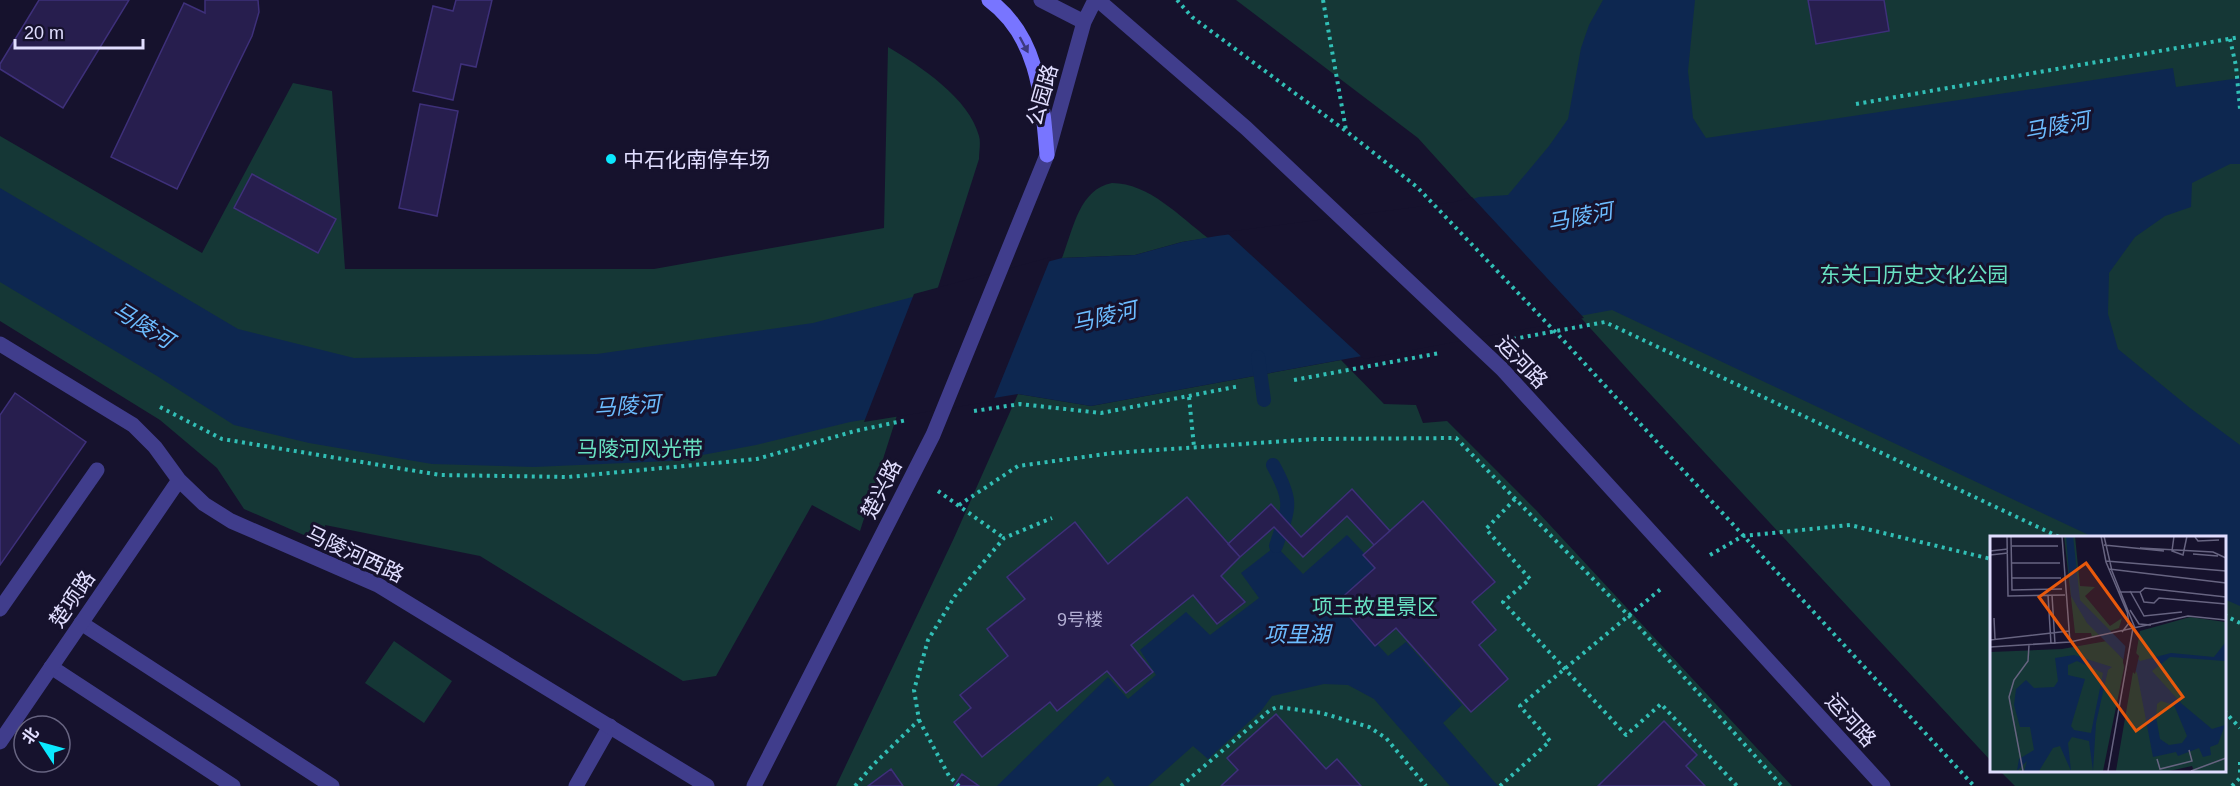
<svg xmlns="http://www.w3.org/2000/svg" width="2240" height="786" font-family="Helvetica,'Noto Sans SC',sans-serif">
	<rect width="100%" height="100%" fill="#16122d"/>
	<path fill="#153736" d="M1236 0H2240V786H2015L1999 770H2224V537H1991V761L1640 383 1418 138Z
		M888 47C920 66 969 98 979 136 981 143 979 151 979 159L860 531 812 505 716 676 683 681 480 556 325 525 329 546 244 509 217 468 160 420 0 321V136L202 253 293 83 332 91 345 269H654L884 228Z
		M1112 183C1149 183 1180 217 1208 238L1182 242 1135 255 1062 258C1073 230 1079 189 1112 183Z
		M1341 360 1384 404 1416 405 1423 423 1447 421 1536 510 1792 786H836L954 538 1018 394 1091 406Z
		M394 641 452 681 424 723 365 683Z"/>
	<path fill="#0d2750" d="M1603 0H1695L1688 71 1693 118 1706 138 2173 68 2176 87 2240 78V164H2230L2192 183 2191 207 2165 216 2135 237 2109 273 2108 314 2118 349 2190 408 2240 445V606L2224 599V537H2093L1612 310 1091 406 1018 394 850 422 756 445 670 461 534 467 432 464 309 443 234 425 157 376 0 282V188L238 329 354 358 597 354 813 323 1062 258 1135 255 1182 242 1217 236 1455 205 1479 197 1508 195 1549 146 1568 119 1581 48 1589 25Z
		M1347 535 1379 569 1341 604 1388 656 1406 642 1462 705 1443 723 1498 786H1450L1374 699 1348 685 1324 684 1272 696 1261 711 1208 759 1193 746 1148 786H1115L1108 776 1097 786H997L1108 677 1128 699 1156 675 1140 650 1186 612 1210 635 1259 598 1241 573 1276 546 1303 574Z"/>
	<path fill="#16122d" d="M1472 197 1584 318 1364 359 1226 232 1454 202Z
		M1051 257 993 401 864 422 914 294Z"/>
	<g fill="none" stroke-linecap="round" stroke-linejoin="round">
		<path stroke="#0d2750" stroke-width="14" d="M1258 357 1264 400
			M1273 465C1294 503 1289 507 1276 546"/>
	</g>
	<path fill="#271e4e" stroke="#3e307a" stroke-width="1.5" d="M39 0H129L63 108 0 69V64Z
		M205 0H258L259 12 252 36 177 189 111 157 184 3 205 13Z
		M456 0H492L476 67 461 64 453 100 413 91 433 6 453 11Z
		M1808 0H1884L1889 31 1816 44Z
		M420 104 458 111 437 216 399 208Z
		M252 174 336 219 318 253 234 208Z
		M15 393 86 442 0 565V415Z
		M1352 489 1390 531 1374 545 1347 516 1303 557 1274 527 1240 557 1228 544 1271 504 1301 537Z
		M1187 497 1240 557 1221 576 1245 602 1217 624 1193 595 1131 645 1153 672 1126 693 1107 671 1057 711 1050 702 982 757 954 722 971 708 960 695 1008 656 987 629 1025 599 1007 577 1075 522 1108 564Z
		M1423 501 1495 582 1472 602 1496 630 1479 645 1508 679 1471 712 1396 628 1375 646 1337 602 1375 568 1363 555Z
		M1276 714 1326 769 1337 759 1361 786H1221L1238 770 1227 758Z
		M1664 721 1697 755 1686 766 1705 786H1598Z
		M891 769 903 786H868Z
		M962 774 979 786H954Z"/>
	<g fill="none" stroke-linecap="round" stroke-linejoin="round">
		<path stroke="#31bfb6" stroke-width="4" stroke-dasharray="3 4.5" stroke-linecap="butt" d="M1177 0 1192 17 1346 131 1417 187 1563 340 1974 786
			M1323 0 1346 130
			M2230 39 2236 66 2240 109
			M1856 104 2240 37
			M1513 339 1605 322 2059 537
			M1294 380 1440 353
			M1189 397 1194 447
			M160 407 222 439 440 475 568 477 757 459 855 431 907 420
			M974 411 1020 404 1101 413 1240 386
			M938 491 1004 538
			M1515 499 1486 529 1530 579 1503 602 1626 735 1661 704 1737 786
			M959 505 1018 466 1113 453 1316 439 1456 438 1629 616 1782 786
			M1710 555 1743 536 1850 525 1991 559
			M2224 615 2240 623
			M2224 711 2240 728
			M919 720 949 776 959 786
			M2240 762V774
			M855 786 873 765 919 720 914 690 928 640 955 596 1004 538 1052 518
			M1181 786 1270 710 1278 707 1322 713 1369 727 1386 738 1426 786
			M1500 786 1550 741 1520 706 1662 588
			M2232 786 2240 778"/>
		<path stroke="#403d8c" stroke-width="15" d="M0 609 97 470"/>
		<path stroke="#403d8c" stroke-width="15" d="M81 623 332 786
			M51 667 233 786
			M576 786 610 726"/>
		<path stroke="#403d8c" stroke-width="15" d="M0 344 133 425 155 447 179 480 204 504 231 521 378 585 707 786
			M0 742 179 480"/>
		<path stroke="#403d8c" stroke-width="15" d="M1041 0 1084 22
			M1098 0 1246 128 1502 369 1883 786
			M754 786 933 435 1047 155 1084 22 1095 0"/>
		<path stroke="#7875ff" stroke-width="15" d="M989 0C1039 37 1042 98 1047 155"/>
	</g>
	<defs><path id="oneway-solid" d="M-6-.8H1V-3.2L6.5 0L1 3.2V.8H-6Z" transform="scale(1.5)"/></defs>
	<use fill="#3d3a81" href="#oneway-solid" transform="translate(1024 45) rotate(62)"/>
	<circle fill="#0be8fe" stroke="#16122d" stroke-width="2" cx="611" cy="159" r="6"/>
	<g text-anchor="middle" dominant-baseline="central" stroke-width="6" stroke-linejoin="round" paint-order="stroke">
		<g font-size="18" fill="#b2aed3">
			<text x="1080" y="620">9号楼</text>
		</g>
		<g font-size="21" fill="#e1deff" stroke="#16122d">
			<text transform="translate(1042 95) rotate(-74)">公园路</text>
			<text transform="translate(1522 362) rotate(46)">运河路</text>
			<text transform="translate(881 489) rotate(-63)">楚兴路</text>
			<text transform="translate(355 554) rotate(25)">马陵河西路</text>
			<text transform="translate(72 599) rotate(-56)">楚项路</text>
			<text transform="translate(1851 720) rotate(48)">运河路</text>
		</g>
		<g font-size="21" fill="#e1deff" stroke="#16122d" text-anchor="start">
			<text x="623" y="159">中石化南停车场</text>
		</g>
		<g font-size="21" fill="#68e1c2" stroke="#16122d">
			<text x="1914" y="274">东关口历史文化公园</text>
			<text x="640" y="448">马陵河风光带</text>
			<text x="1375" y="606">项王故里景区</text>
		</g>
		<g font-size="22" font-style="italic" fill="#6cbcff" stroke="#16122d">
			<text transform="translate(2057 126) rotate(-11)">马陵河</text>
			<text transform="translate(1580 217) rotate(-11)">马陵河</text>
			<text transform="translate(1104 317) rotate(-13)">马陵河</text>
			<text transform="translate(143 325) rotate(32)">马陵河</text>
			<text transform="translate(627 406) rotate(-4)">马陵河</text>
			<text x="1297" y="634">项里湖</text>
		</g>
	</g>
	<g transform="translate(1990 536)">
		<rect width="236" height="236" fill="#16122d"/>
		<path d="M74 0H85L90 50 105 51 95 60 120 90 132 82 129 92 102 101 101 97H85ZM200 81 235 86V235H204L202 230 179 235H126L150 95ZM117 105 133 123 134 132 113 235H0V116L72 113Z" fill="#153736"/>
		<path d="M76 0H83L90 64 150 125 181 117 224 121 235 107V125L180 121 162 135 192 168 222 193 235 189 228 208 220 211 221 219 213 221 209 212 188 220 186 216 163 221 147 137 97 87 81 60ZM171 165 184 169 197 200 192 207 179 209 170 203 166 181 167 168ZM84 119 122 131 118 134 106 187 103 235 99 205 82 201 78 207 81 235 70 210 63 212 49 235H34L37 225 27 235 29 223 44 214 40 191H30L24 169 26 153 36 144 44 152 64 151 68 145 65 122ZM87 125 113 137 101 197 84 194 81 190 95 143 78 139V129Z" fill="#0d2750" fill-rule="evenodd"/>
		<path d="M136 107 149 120 145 138 133 127Z" fill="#16122d"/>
		<path fill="none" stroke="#676481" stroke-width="1.5" d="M17 0 18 60 75 59M21 0 22 54 72 53M72 0 80 106M111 0 116 26 137 76M114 0 122 35 145 92M184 0 182 15 193 19 197 0M205 1 208 5 229 4M114 9 174 15M22 10H68M150 12 223 16 236 22M0 15 18 13M203 18 228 20M0 19 18 17M116 25 236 35M22 27H70M119 33 236 47M22 42H71M140 55 154 80 192 76M129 56H150L155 52 236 61M150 56 154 66 164 67 169 62 236 68M58 59 61 108M62 59 65 108M140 74 149 88 161 89M4 82 5 103M132 96 139 87 137 75M0 104 79 95M0 111 80 106 198 80 236 84M167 223 170 233 202 225 199 214M33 235 19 161 24 144 38 125 39 109M118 235 143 92M201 235 236 222"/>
		<path fill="#e8590c" fill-opacity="0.15" stroke="#e8590c" stroke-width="3" d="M96 27 193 161 146 195 49 61Z"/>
		<rect width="236" height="236" fill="none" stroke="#e1deff" stroke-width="3"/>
	</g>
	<g transform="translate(42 744) rotate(306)"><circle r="28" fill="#16122d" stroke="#676481" stroke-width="1.5"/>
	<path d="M0-4.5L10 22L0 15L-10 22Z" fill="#0be8fe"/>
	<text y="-9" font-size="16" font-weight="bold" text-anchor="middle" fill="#e1deff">北</text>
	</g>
	<path d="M15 39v9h128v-9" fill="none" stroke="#e1deff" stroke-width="3"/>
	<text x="24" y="39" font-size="18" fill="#e1deff" stroke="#16122d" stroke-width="4.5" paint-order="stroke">20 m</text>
</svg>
